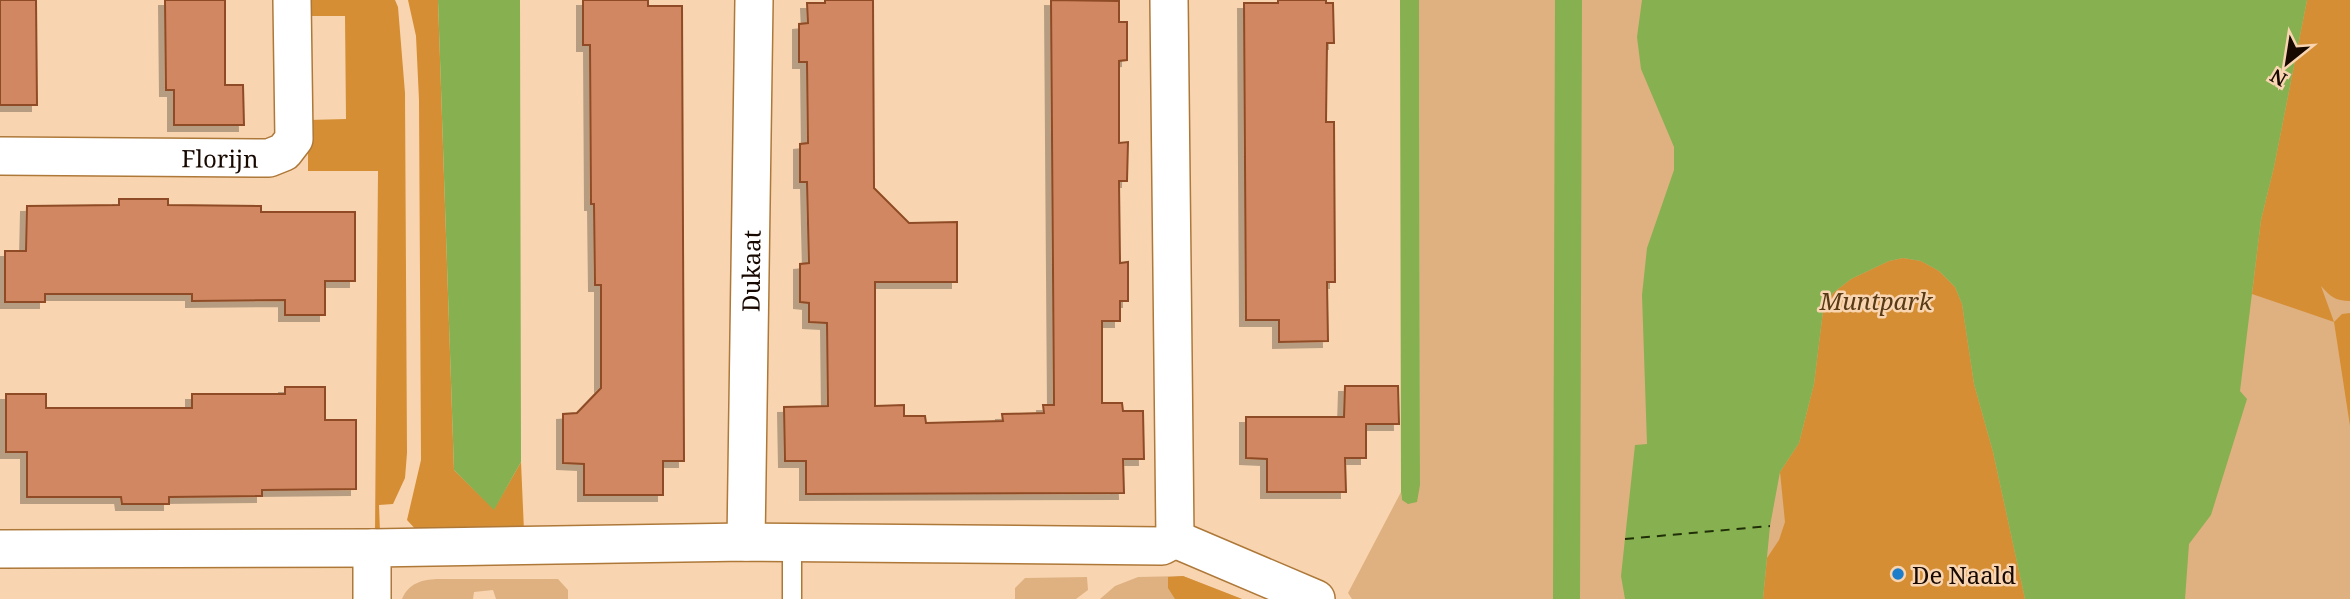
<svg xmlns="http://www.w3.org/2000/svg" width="2350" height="599" font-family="'Noto Serif',serif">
	<defs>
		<filter id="shadow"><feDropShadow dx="-6" dy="6" stdDeviation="0" flood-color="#0004"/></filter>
	</defs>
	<rect width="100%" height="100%" fill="#f8d5b0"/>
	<path fill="#dfb180" d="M1419 0H2350V599H1352L1348 593 1401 492 1402 500 1420 485Z
		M1183 576 1242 599H1100L1115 586 1138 577Z
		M1087 577 1088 590 1076 599H1015V588L1025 578Z
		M437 579H558L568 590V599H496L493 590 474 592 473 599H402C409 583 421 580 437 579Z"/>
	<path fill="#d58e34" d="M300 0H395L398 7 405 93 407 453 405 478 393 504 379 505 380 532 375 533 378 171H308V120L346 119 345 16H308Z
		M408 0H438L454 470 494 509 521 462 524 531 419 533 407 520 421 460 419 100 416 36Z
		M2307 0H2350V301C2335 301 2330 296 2321 286L2334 322 2342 314 2350 313V426L2334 322 2252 294 2261 220 2274 167Z
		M1903 258 1921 261 1939 271 1955 287 1962 304 1974 384 1993 452 2025 599H1763L1767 558 1779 540 1785 522 1780 472 1799 443 1814 384 1823 311 1833 293 1851 279 1889 261Z
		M1183 576 1242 599H1175L1168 588V577Z"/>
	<path fill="#87b050" d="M438 0H520L521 462 494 510 454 470Z
		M1400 0H1419L1420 485 1417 502 1408 504 1402 500 1401 492Z
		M1555 0H1582L1580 599H1553Z
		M1642 0H2307L2274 167 2261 220 2240 391 2247 399 2211 515 2189 544 2185 599H2025L1993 452 1974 384 1962 304 1955 287 1939 271 1921 261 1903 258 1889 261 1851 279 1833 293 1823 311 1814 384 1799 443 1780 472 1770 526 1763 599H1625L1621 576 1635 445 1647 444 1642 295 1647 248 1674 170V147L1641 69 1637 37Z"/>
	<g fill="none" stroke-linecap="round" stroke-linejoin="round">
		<path stroke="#202f07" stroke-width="2" stroke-dasharray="9 7" stroke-linecap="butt" d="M1625 539 1770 526"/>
	</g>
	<path fill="#d18862" stroke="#8e4b25" stroke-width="2" filter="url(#shadow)" d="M0 0H36L37 105H0Z
		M165 0H225V85H243L244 125H174V90H166Z
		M583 0H648V6H682L684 461H663V495H584V464L563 463V414L577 413 601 388V285H595L594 204H591L590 45H583Z
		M825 0H873L874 188 909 223 957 222V282H875V406L904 405V416H925L926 423 1003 421 1002 414 1044 413 1043 405H1054L1051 0 1119 1V22H1127V60L1119 61V143L1128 142 1127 181H1119L1120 263 1128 262V301H1120V321H1102V403H1122L1123 411H1143L1144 459H1123L1124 493 806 494V461H785L784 407 828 406 827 323 809 322V303L800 302V264L809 263 807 182H800V144L808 143 807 62H799V24L808 23 807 3H825Z
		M1278 0H1326V3H1333L1334 43H1327L1326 122H1334L1335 282H1327L1328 341 1279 342V320H1246L1244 3H1278Z
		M119 199H168V205L261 206V212H355V281H325V315H285V300L192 301V294H45V302H5V251H26L27 206 119 205Z
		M1345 386H1398L1399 424H1366V458H1345L1346 492H1267V459L1246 458V417H1344Z
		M285 387H325V420H356V489L262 490V496L169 497V504H122L121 497H27V452H6V394H46V408H192V394H285Z"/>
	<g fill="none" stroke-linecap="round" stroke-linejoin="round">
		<defs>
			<path id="service" d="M792 599V542"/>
			<g id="minor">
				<path d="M1169 0 1175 539"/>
				<path id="s1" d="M0 156 269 158 284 152 294 139 292 0"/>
				<path d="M1175 539 1316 599"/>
				<path id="s2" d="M746 542 754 0"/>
				<path d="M0 549 372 548"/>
				<path d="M372 599V548L746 542 1162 546 1175 539"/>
			</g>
		</defs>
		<use href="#service" stroke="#ae7839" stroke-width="21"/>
		<use href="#minor" stroke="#ae7839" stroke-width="40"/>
		<use href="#service" stroke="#fff" stroke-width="18"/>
		<use href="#minor" stroke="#fff" stroke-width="37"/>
	</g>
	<circle fill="#1f7eca" stroke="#f8d5b0" stroke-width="2.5" cx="1898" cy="574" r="7"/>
	<g text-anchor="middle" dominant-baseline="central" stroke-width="5" stroke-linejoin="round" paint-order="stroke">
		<g font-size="24" fill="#170800" stroke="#f8d5b0">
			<text stroke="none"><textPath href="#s1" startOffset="220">Florijn</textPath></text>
			<text stroke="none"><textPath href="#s2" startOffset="271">Dukaat</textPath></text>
		</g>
		<g font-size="24" font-style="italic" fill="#583a16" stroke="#f8d5b0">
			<text x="1876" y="300">Muntpark</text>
		</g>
		<g font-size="24" fill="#170800" stroke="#f8d5b0" text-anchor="start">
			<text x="1912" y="574">De Naald</text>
		</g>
	</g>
	<g transform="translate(2287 63) rotate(210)" stroke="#f8d5b0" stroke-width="5" paint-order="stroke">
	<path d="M0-5L12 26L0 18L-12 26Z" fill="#170800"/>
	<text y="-10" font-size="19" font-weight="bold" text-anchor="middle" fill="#170800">N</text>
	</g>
</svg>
